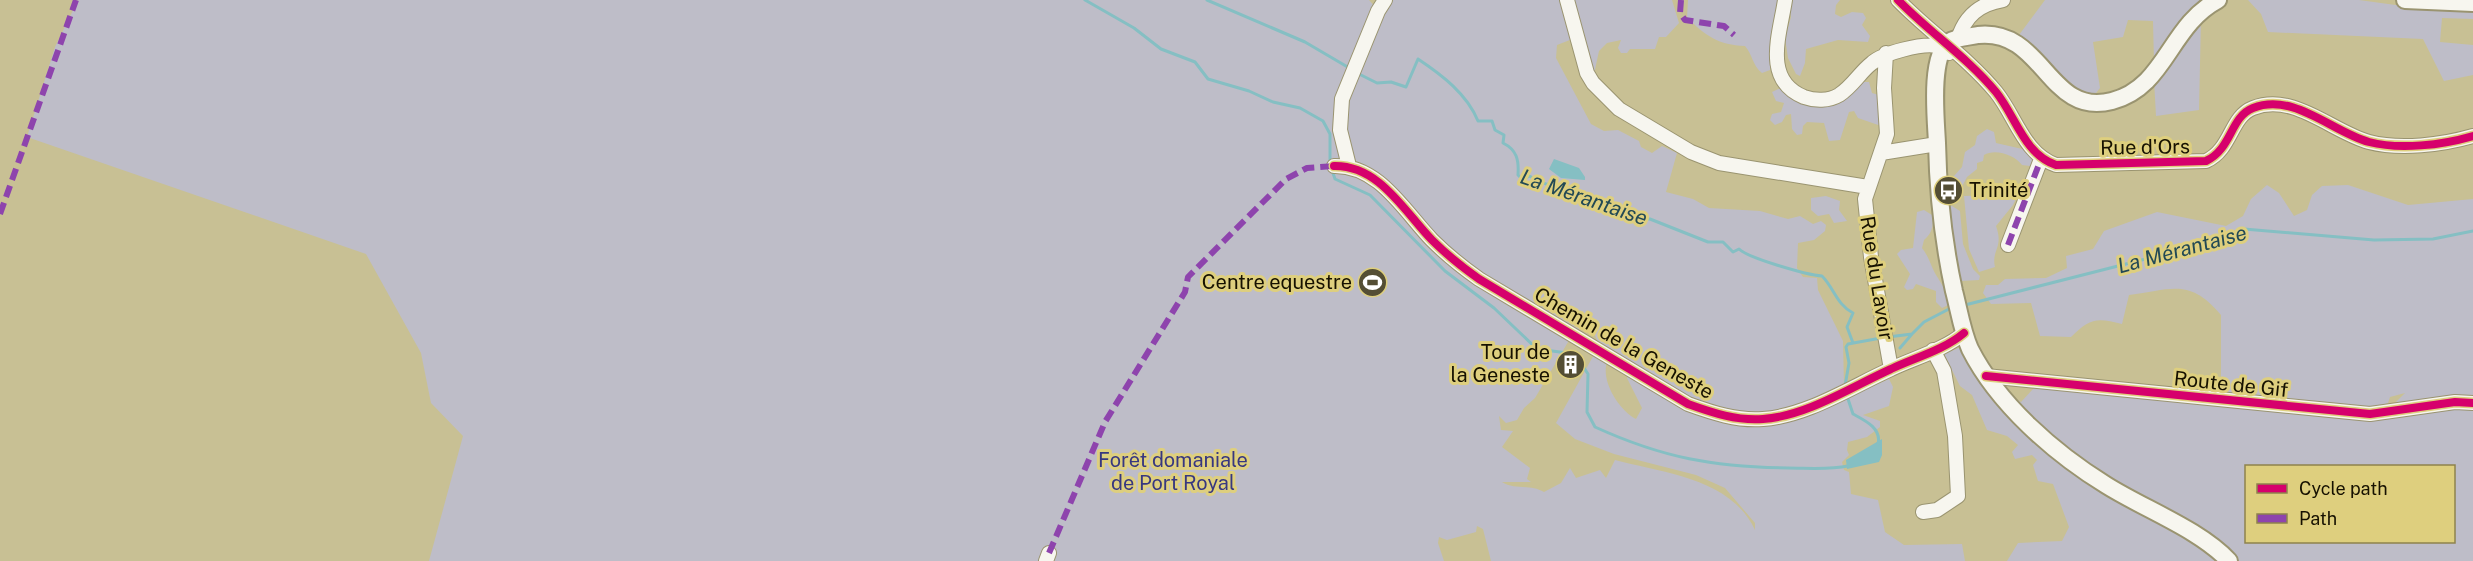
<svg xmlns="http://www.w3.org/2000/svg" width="2473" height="561" font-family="'Public Sans',sans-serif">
	<rect width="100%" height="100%" fill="#c8c094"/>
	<path fill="#bebdc8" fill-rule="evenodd" d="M78 0H1369L1376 8 1340 98 1346 164 1324 166 1362 175 1419 229 1571 337 1535 398 1524 408 1517 420 1506 423 1499 416 1501 430 1513 431 1502 447 1530 468 1527 479 1531 482H1502C1514 490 1530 484 1544 492L1561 483 1570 468 1576 478 1600 470 1606 478 1615 460C1663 473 1731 478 1755 530V523L1725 488 1696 475 1614 454 1575 439 1556 423 1596 351 1608 359C1599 379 1618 409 1636 419L1642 408 1627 378 1628 372 1743 422 1852 395 1889 379 1893 387 1889 406 1863 415 1880 421V427L1867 437 1848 442 1847 450 1849 455 1842 462 1844 470 1849 472 1851 494 1878 500 1885 532 1904 545 1962 544 1965 561H1491L1483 529 1477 526 1476 532 1447 540 1439 537 1438 543 1444 561H429L463 436 431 403 421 353 366 254 27 137 55 47Z
		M1389 0H1563L1575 38 1557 45 1556 58 1591 124 1604 131 1618 130 1639 141 1641 147 1652 153 1662 146 1677 153 1666 192 1693 199 1709 208 1760 211 1788 219 1800 216 1813 224 1821 221 1826 225 1825 231 1814 240 1798 243 1797 268 1803 277 1817 278 1818 290 1843 341 1844 387 1782 413 1716 412 1596 347 1598 342 1593 331 1583 328 1572 332 1479 276 1350 164 1342 128 1345 100Z
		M1569 0H1672L1679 23 1666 37H1659L1655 49H1630L1627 53H1621L1618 48 1621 40 1607 43 1599 51 1594 74Z
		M1688 0H1781L1770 70 1762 73C1752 65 1753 55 1745 46 1719 45 1705 36 1687 17Z
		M1788 0H1840L1836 5 1835 14 1841 17 1852 12 1863 13 1866 18 1862 25 1870 36 1868 42 1838 40 1806 49 1805 63 1800 76 1796 74 1788 58 1785 38 1791 17Z
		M2045 0H2206L2172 32 2154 62 2153 21 2128 20 2123 37 2093 42 2100 88 2092 98 2067 86 2019 35Z
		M2248 0H2359L2410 7H2473V19L2442 18 2440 42 2473 45V75L2444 81 2423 39 2268 32 2261 14Z
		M2201 18 2199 110 2156 116 2154 80Z
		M1857 82H1869L1872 93 1879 95 1884 127 1858 118 1854 111 1849 112 1840 140 1829 141 1824 123 1807 122 1803 126 1802 134 1797 135 1792 129 1791 114 1786 115 1782 122 1775 125 1770 120 1772 114 1781 112 1784 103 1776 101 1772 92 1783 87 1813 102Z
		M1987 129 1994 132 1996 143 2031 151 2035 155 2030 166 2022 165C2015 155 1995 148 1984 155L1983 161 1977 163V169L1967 177 1957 196 1952 194 1954 176 1962 167 1965 152 1975 145 1977 136Z
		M2023 184 2013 205 1996 226C2004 248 1991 250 1995 267L1979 272 1969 249 1964 196 1996 195Z
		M2267 185 2279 193 2294 216 2307 210 2312 195 2322 186 2348 185 2408 205 2473 199V561H2007L2018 543 2062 541 2069 527 2053 484 2038 481 2033 465 2037 460 2032 455 2015 459 2012 452 2018 445 2007 436 1987 430 1972 395 1960 386 1944 354 1961 347 1981 380 2021 402 2033 389 2049 385 2380 418 2405 393 2390 397 2388 403 2369 409 2221 395V315C2190 278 2173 289 2129 295L2122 324C2096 317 2089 319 2071 337L2040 336 2031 303 1991 304 1983 293 1986 285H1998L2005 279 2046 278 2067 268 2066 256 2093 249 2104 231 2157 212 2226 226 2243 216 2251 199ZM2246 466H2454V542H2246Z
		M1826 196 1840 201 1839 210 1847 221 1834 223 1829 214 1818 216 1811 210V198Z
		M1952 206 1960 211 1963 244 1973 269 1980 276 1979 280 1961 281 1957 276 1943 207Z
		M1924 210 1932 215C1934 226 1932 233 1924 240L1922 248C1930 258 1931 268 1938 278 1943 287 1948 293 1952 303L1942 308 1936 302V291L1916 284 1913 289 1907 290 1904 287 1910 274 1897 254 1901 250 1913 248 1917 212Z"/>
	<path fill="#85bfc3" d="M1554 159 1579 168 1585 177V180L1561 178 1549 169Z
		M1882 439V455L1879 462 1847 469 1846 460Z"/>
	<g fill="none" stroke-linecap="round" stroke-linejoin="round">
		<path stroke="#85bfc3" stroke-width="3" d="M1085 0 1134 28 1161 49 1195 62 1208 79 1249 91 1273 102 1300 108 1323 121 1330 134V163
			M1207 0 1305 42 1351 69
			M1357 73 1377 83 1391 82 1406 87 1418 59C1442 75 1467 94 1478 121H1492L1495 130 1504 135 1503 143C1517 150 1519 160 1518 175L1523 180 1529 176 1546 184H1555L1563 192 1575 191 1627 213 1629 208 1636 211 1640 219H1650L1708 242H1723L1733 252 1739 249C1748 258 1807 275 1822 276 1834 288 1837 305 1853 313L1847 327 1853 343
			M1332 170 1335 179 1370 195 1445 271 1494 308 1537 349 1575 354 1588 374 1587 412 1595 427C1663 458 1714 467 1788 468 1808 468 1829 470 1848 466
			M1965 305 2169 253 2244 229 2374 240 2433 239 2473 231
			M1888 337 1912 334 1924 322 1949 309
			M1900 348 1912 334
			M1845 386 1849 363 1846 347 1848 344 1881 338
			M1847 396 1853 414C1864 420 1882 428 1878 444"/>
		<defs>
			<path id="minor" d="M1567 0 1587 73 1593 83 1619 109 1691 152 1719 163 1868 187
				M1785 0C1780 34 1762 80 1804 97 1815 101 1829 101 1839 95 1853 86 1860 72 1872 63 1883 53 1922 43 1937 46 1941 47 1945 51 1949 53
				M1898 0C1929 32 1967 57 1996 92 2016 117 2024 154 2056 165L2206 161C2232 149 2230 117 2253 108 2294 92 2332 132 2369 142 2400 150 2442 145 2473 136
				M1958 39C1965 16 1979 4 2003 0
				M1886 53 1884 88 1887 134 1865 199 1871 257 1891 369
				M1881 153 1937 144
				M1334 166C1379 165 1404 211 1432 240 1447 255 1462 267 1479 279L1688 404C1713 413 1737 421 1763 419 1807 416 1851 387 1891 369 1914 358 1944 350 1964 333
				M1349 166 1340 130 1342 99 1378 11 1385 0
				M2008 245 2041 159
				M1986 376 2370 414 2455 402 2473 403
				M1923 512 1937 510 1958 496 1955 436 1944 371 1933 350
				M1046 561 1049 553"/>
			<path id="major" d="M2218 0C2169 26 2166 87 2112 101 2048 118 2044 28 1978 35 1969 37 1957 37 1949 42 1929 56 1936 120 1937 143 1938 194 1943 241 1954 291 1959 310 1962 331 1970 349 1998 404 2054 453 2106 485 2144 509 2199 529 2229 561
				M2405 0 2473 3"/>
		</defs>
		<use href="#minor" stroke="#9a9470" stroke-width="16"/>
		<use href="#major" stroke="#9a9470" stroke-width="20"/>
		<use href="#minor" stroke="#f7f6ef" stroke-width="14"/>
		<use href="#major" stroke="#f7f6ef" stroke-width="16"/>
		<path stroke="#8e44ad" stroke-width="6" stroke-dasharray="12 6" stroke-linecap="butt" d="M1681 0 1680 13 1685 20 1724 26 1734 35
			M0 214 76 0
			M2008 245 2041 159
			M1049 553 1105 422 1185 292 1188 277 1286 179 1307 168 1334 166"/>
		<defs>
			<path id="cycleway" d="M1898 0C1929 32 1967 57 1996 92 2016 117 2024 154 2056 165L2206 161C2232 149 2230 117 2253 108 2294 92 2332 132 2369 142 2400 150 2442 145 2473 136
				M1334 166C1379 165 1404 211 1432 240 1447 255 1462 267 1479 279L1688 404C1713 413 1737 421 1763 419 1807 416 1851 387 1891 369 1914 358 1944 350 1964 333
				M1986 376 2370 414 2455 402 2473 403"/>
		</defs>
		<use href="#cycleway" stroke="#decf7e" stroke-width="11"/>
		<use href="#cycleway" stroke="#d6006c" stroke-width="8"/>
	</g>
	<defs>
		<symbol id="bus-disc" viewBox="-11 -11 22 22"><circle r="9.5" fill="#544e34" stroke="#decf7e"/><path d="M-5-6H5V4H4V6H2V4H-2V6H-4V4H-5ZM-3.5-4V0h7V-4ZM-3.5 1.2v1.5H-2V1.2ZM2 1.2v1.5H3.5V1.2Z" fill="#fff"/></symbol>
		<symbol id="stadium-disc" viewBox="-11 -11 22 22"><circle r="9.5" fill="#544e34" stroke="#decf7e"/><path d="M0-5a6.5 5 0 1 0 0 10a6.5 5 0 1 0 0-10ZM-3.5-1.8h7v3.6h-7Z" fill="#fff"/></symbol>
		<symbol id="building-disc" viewBox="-11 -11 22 22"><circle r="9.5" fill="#544e34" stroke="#decf7e"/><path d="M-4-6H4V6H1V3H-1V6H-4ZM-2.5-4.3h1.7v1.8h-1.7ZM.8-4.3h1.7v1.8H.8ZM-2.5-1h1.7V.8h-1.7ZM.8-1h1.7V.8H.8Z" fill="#fff"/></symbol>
	</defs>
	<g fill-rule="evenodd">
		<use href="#bus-disc" x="1932" y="174" width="33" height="33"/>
		<use href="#stadium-disc" x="1356" y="266" width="33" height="33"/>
		<use href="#building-disc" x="1554" y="348" width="33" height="33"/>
	</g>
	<g text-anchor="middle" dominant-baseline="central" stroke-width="6" stroke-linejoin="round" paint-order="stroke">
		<g font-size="20" fill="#161100" stroke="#decf7e">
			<text transform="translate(2145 147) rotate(-1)">Rue d'Ors</text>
			<text transform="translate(1877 278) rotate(81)">Rue du Lavoir</text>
			<text transform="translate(1624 343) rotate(30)">Chemin de la Geneste</text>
			<text transform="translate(2231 384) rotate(6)">Route de Gif</text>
		</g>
		<g font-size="20" fill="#161100" stroke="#decf7e" text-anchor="end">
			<text x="1969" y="190" text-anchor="start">Trinité</text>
			<text x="1352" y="282">Centre equestre</text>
			<text x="1550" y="352">Tour de<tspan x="1550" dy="23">la Geneste</tspan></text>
		</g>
		<g font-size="20" fill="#373780" stroke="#decf7e">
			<text x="1173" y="460">Forêt domaniale<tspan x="1173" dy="23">de Port Royal</tspan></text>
		</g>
		<g font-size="21" font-style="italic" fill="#224955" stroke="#decf7e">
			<text transform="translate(1584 197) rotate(19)">La Mérantaise</text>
			<text transform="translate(2182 249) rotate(-15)">La Mérantaise</text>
		</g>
	</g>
	<rect x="2245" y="465" width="210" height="78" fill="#decf7e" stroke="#8e834c" stroke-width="1.5"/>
	<rect x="2257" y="484" width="30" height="9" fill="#d6006c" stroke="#8e834c" stroke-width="1.5"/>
	<text x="2299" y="495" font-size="18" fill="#161100">Cycle path</text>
	<rect x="2257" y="514" width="30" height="9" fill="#8e44ad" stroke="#8e834c" stroke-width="1.5"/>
	<text x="2299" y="525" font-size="18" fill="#161100">Path</text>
</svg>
